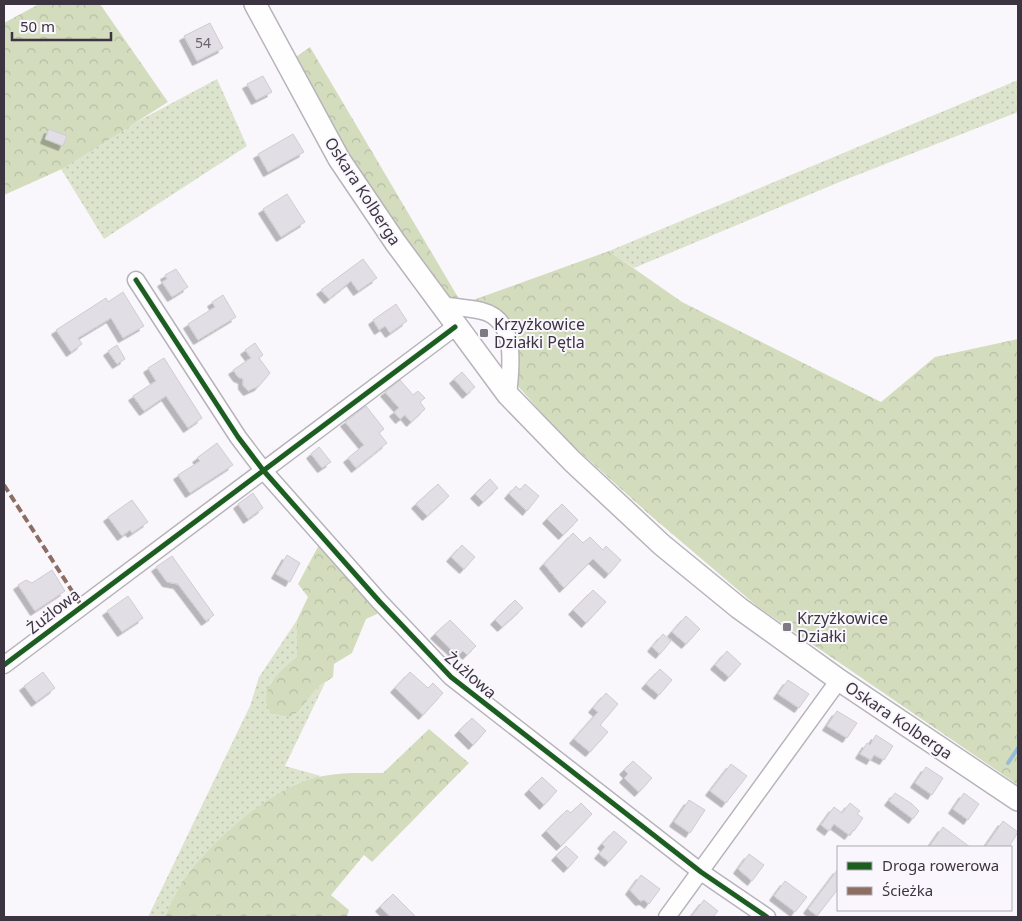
<svg xmlns="http://www.w3.org/2000/svg" width="1022" height="921" font-family="'Noto Sans',sans-serif">
	<defs>
		<pattern id="grass-dots" width="8" height="8" patternUnits="userSpaceOnUse" patternTransform="scale(1.25)"><rect width="8" height="8" fill="#dde4ce"/><path d="M2 2h.1M6 6h.1" fill="none" stroke="#bfc4b2" stroke-width="1.8" stroke-linecap="round"/></pattern>
		<pattern id="forest-crowns" width="20" height="18" patternUnits="userSpaceOnUse" patternTransform="scale(1.25)"><rect width="20" height="18" fill="#d3ddbe"/><path d="M2 6a3 3 0 1 1 6 0M12 15a3 3 0 1 1 6 0" fill="none" stroke="#b6bea4"/></pattern>
		<filter id="shadow"><feDropShadow dx="-4.5" dy="4.5" stdDeviation="0" flood-color="#0004"/></filter>
	</defs>
	<rect width="100%" height="100%" fill="#faf7fc"/>
	<path fill="url(#grass-dots)" d="M217 79 247 146 104 239 58 164Z
		M1018 80V112L842 181 634 268 609 251Z
		M297 620V656L270 683 299 711 318 687 325 683 285 766 321 776 288 789 236 825 213 847 181 886 165 917H148L250 706 259 677Z"/>
	<path fill="url(#forest-crowns)" d="M39 4H100L168 102 62 169 4 195V23Z
		M310 47 462 304 609 251 682 302 881 402 935 357 1018 339V785L758 607 650 515 560 434 510 377 494 316 450 307 347 157 293 59Z
		M320 543 378 605 377 614 366 619 352 653 334 664 333 677 318 687 299 711 289 717 271 713C255 689 282 671 297 656V620L308 597 298 584Z
		M429 729 469 763 372 862 364 855 331 895 349 910 347 917H165C170 907 174 896 180 886 207 844 273 785 323 776 343 772 363 773 383 773Z"/>
	<g fill="none" stroke-linecap="round" stroke-linejoin="round">
		<path stroke="#97bcda" stroke-width="4" d="M1008 763 1018 748"/>
	</g>
	<path fill="#e2dee6" stroke="#d0cbd3" filter="url(#shadow)" d="M210 23 223 48 197 61 184 36Z
		M263 76 272 92 256 100 247 84Z
		M49 129 67 136 63 146 45 139Z
		M293 134 304 152 268 172 258 154Z
		M287 194 305 222 281 237 263 209Z
		M363 259 377 278 358 291 351 281 329 299 321 290Z
		M176 269 188 287 172 297 162 282 167 279 165 275Z
		M123 292 144 326 123 338 111 318 78 338 82 344 71 352 56 330 106 298 108 302Z
		M223 295 236 317 198 340 188 324 215 307 212 302Z
		M396 304 407 321 390 333 385 326 379 330 373 320Z
		M255 343 263 355 259 358 270 373 259 386 248 391 243 385V379L238 377 233 370 251 358 245 350Z
		M117 345 125 359 117 364 108 351Z
		M164 358 202 418 188 428 166 396 144 411 133 396 156 381 148 368Z
		M462 372 475 387 467 394 454 379Z
		M400 380 413 395 418 391 425 398 420 402 425 409 411 422 405 415 400 419 394 412 399 408 385 392Z
		M366 406 384 429 379 433 387 443 356 468 348 458 364 445 345 422Z
		M217 443 233 465 190 493 178 475 200 461 197 458Z
		M319 447 331 462 322 468 311 454Z
		M490 479 498 488 483 502 475 494Z
		M438 484 449 496 427 516 416 504Z
		M525 484 539 496 527 511 509 494 516 486 520 490Z
		M253 493 263 508 248 519 238 504Z
		M132 500 148 522 132 533 130 530 122 536 108 517Z
		M562 504 578 520 563 535 547 519Z
		M573 533 583 543 590 537 603 550 606 546 621 560 609 574 593 559 564 588 544 564Z
		M462 545 475 557 464 569 451 557Z
		M287 555 300 563 290 582 276 574Z
		M172 556 214 615 206 621 178 584 167 582 156 567Z
		M52 570 65 591 35 611 18 585 26 580 32 583Z
		M593 590 606 602 586 623 573 610Z
		M128 596 143 618 122 632 107 611Z
		M515 600 523 608 502 627 495 620Z
		M686 616 700 629 686 644 672 632Z
		M450 620 476 646 467 655 463 651 458 656 435 634Z
		M663 634 671 641 660 654 652 647Z
		M727 651 741 664 729 677 715 665Z
		M660 669 672 680 659 695 646 684Z
		M43 672 55 688 36 702 24 686Z
		M410 672 428 688 433 683 443 693 423 715 395 688Z
		M788 680 809 694 799 708 778 694Z
		M606 693 618 704 600 725 608 732 590 752 574 739 598 712 593 708Z
		M837 711 857 723 847 738 827 726Z
		M472 718 486 731 473 745 459 731Z
		M876 735 893 746 884 760 874 755 871 760 860 754 867 743 870 745Z
		M633 761 652 778 639 792 624 778 628 774 624 770Z
		M731 764 747 776 726 803 710 791Z
		M926 767 943 778 932 795 915 783Z
		M542 777 557 791 544 805 529 790Z
		M895 793 912 804 919 811 913 819 889 801Z
		M964 793 979 804 968 820 953 809Z
		M689 800 705 810 690 833 674 822Z
		M581 803 592 814 561 846 546 831 567 810 571 813Z
		M850 803 860 811 857 814 863 818 854 831 853 830 849 835 834 824 829 831 821 825 834 807 842 813Z
		M1003 821 1018 832 1009 847H985Z
		M943 827 970 847H929Z
		M614 831 627 842 609 862 599 854 605 847 602 844Z
		M566 846 578 857 568 868 556 856Z
		M749 854 764 865 752 881 738 869Z
		M838 869V889L817 916 808 909Z
		M641 875 660 889 649 904 644 900 640 901 630 890Z
		M785 881 807 897 795 912 774 896Z
		M393 894 416 917H391L380 907Z
		M704 900 718 911 713 917H691Z"/>
	<g fill="none" stroke-linecap="round" stroke-linejoin="round">
		<defs>
			<path id="minor" d="M136 280 238 437 263 470 379 601 451 677 701 872 767 917
				M440 305C454 307 469 308 482 311 518 320 511 367 508 395
				M4 665 455 327
				M667 917 839 680"/>
			<path id="major" d="M255 4 339 159 395 242 508 395 572 461 662 545 739 608 839 680 1018 800"/>
		</defs>
		<use href="#minor" stroke="#b7b3bb" stroke-width="19"/>
		<use href="#major" stroke="#b7b3bb" stroke-width="24"/>
		<use href="#minor" stroke="#fefeff" stroke-width="16"/>
		<use href="#major" stroke="#fefeff" stroke-width="21"/>
		<path stroke="#8d6e63" stroke-width="4" stroke-dasharray="8 4" stroke-linecap="butt" d="M4 485 81 605"/>
		<defs>
			<path id="cycleway" d="M136 280 238 437 263 470 379 601 451 677 701 872 767 917
				M4 665 455 327"/>
		</defs>
		<use href="#cycleway" stroke="#faf6fd" stroke-width="8"/>
		<use href="#cycleway" stroke="#1b5e20" stroke-width="5"/>
	</g>
	<g fill="#7e7982" stroke="#faf6fd" stroke-width="2">
		<rect x="479" y="328" width="10" height="10" rx="2.5"/>
		<rect x="782" y="622" width="10" height="10" rx="2.5"/>
	</g>
	<g text-anchor="middle" dominant-baseline="central" stroke-width="4" stroke-linejoin="round" paint-order="stroke">
		<g font-size="14" fill="#68626d">
			<text x="203" y="42">54</text>
		</g>
		<g font-size="16" fill="#3c3541" stroke="#faf6fd">
			<text transform="translate(363 191) rotate(57)">Oskara Kolberga</text>
			<text transform="translate(53 611) rotate(-38)">Żużlowa</text>
			<text transform="translate(471 675) rotate(41)">Żużlowa</text>
			<text transform="translate(899 720) rotate(34)">Oskara Kolberga</text>
		</g>
		<g font-size="16" fill="#3c3541" stroke="#faf6fd" text-anchor="start">
			<text x="494" y="324">Krzyżkowice<tspan x="494" dy="18">Działki Pętla</tspan></text>
			<text x="797" y="618">Krzyżkowice<tspan x="797" dy="18">Działki</tspan></text>
		</g>
	</g>
	<rect width="1022" height="921" fill="none" stroke="#3c3541" stroke-width="10"/>
	<rect x="837" y="846" width="175" height="65" fill="#faf6fd" stroke="#aea9b2"/>
	<rect x="847" y="862" width="25" height="8" fill="#1b5e20" stroke="#aea9b2"/>
	<text x="882" y="871" font-size="15" fill="#3c3541">Droga rowerowa</text>
	<rect x="847" y="887" width="25" height="8" fill="#8d6e63" stroke="#aea9b2"/>
	<text x="882" y="896" font-size="15" fill="#3c3541">Ścieżka</text>
	<path d="M12 32v8h99v-8" fill="none" stroke="#3c3541" stroke-width="2.5"/>
	<text x="20" y="32" font-size="15" fill="#3c3541" stroke="#faf6fd" stroke-width="4" paint-order="stroke">50 m</text>
</svg>
